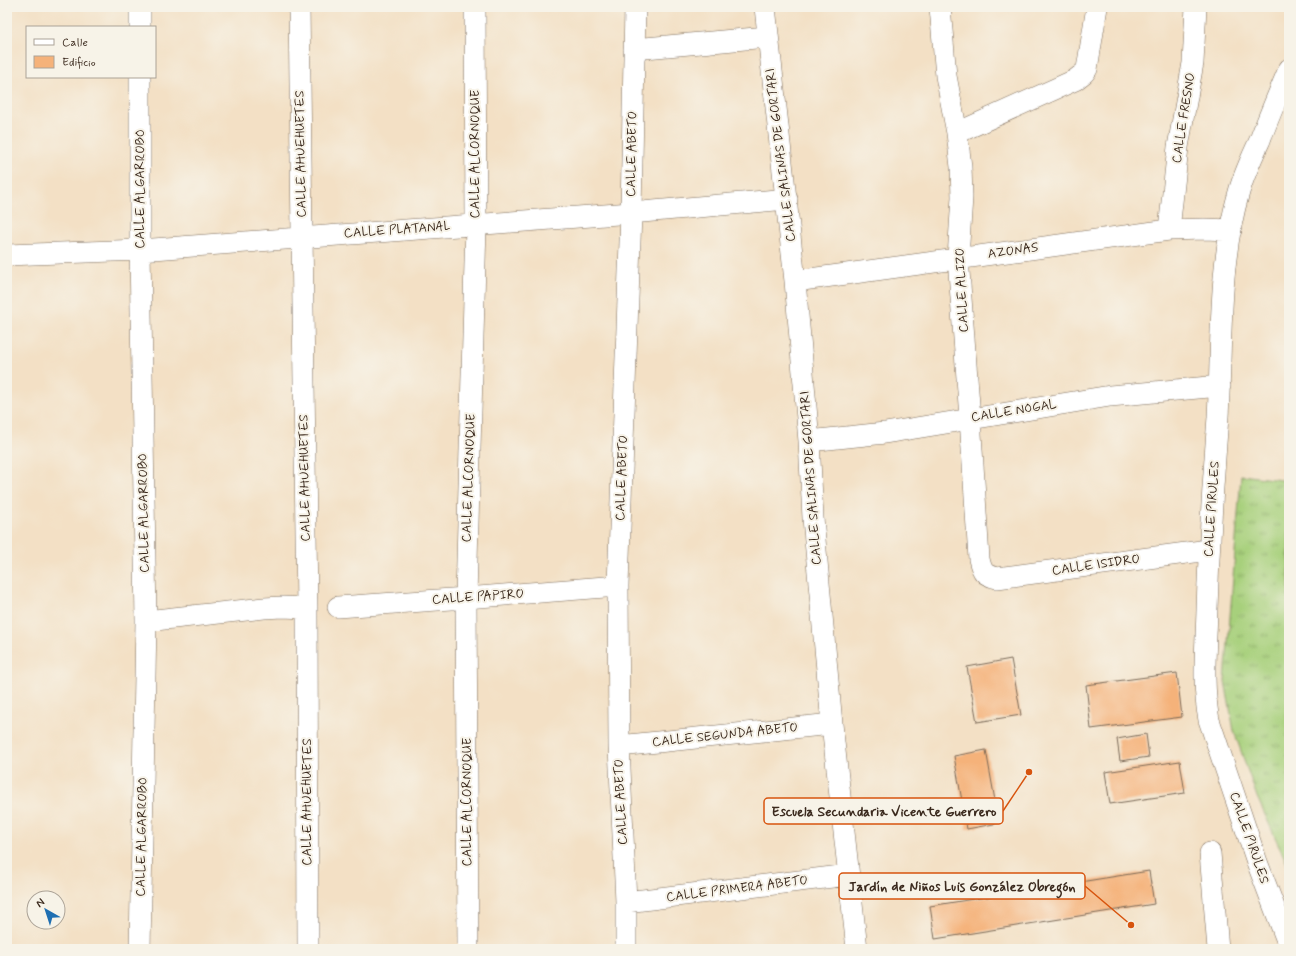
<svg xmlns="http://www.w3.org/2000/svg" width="1296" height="956" font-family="Mynerve,sans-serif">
	<defs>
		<pattern id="grass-tufts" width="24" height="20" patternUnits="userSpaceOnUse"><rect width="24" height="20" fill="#a7d07c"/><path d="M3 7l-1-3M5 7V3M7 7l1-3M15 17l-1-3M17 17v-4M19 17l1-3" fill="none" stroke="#89a965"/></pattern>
	</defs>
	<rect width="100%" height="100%" fill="#f7f3e8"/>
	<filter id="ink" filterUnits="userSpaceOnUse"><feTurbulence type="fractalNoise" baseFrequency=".025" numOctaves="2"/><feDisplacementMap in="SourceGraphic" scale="8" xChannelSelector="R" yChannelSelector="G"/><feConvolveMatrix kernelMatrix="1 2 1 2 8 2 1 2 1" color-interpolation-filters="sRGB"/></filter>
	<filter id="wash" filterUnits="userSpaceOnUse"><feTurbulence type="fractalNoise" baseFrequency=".012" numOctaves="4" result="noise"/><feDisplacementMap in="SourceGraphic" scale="16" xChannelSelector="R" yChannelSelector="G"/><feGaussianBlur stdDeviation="0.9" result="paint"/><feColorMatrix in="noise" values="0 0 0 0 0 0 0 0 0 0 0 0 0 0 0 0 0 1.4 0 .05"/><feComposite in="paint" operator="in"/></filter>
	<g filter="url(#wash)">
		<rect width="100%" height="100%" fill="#f3e0c5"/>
		<path fill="url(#grass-tufts)" stroke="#717d4d" d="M1241 475 1289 481V868L1257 797 1234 731 1225 681Z"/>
		<g id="blocks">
			<path fill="#f5b27a" d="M1011 659 1021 715 977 722 967 667Z
				M1177 673 1182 717 1091 729 1086 685Z
				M1146 734 1149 757 1120 761 1117 739Z
				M986 750 999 823 967 829 954 756Z
				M1180 761 1185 793 1110 804 1105 772Z
				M1149 871 1154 904 935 939 930 906Z"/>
		</g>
	</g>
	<g filter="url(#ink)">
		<use href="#blocks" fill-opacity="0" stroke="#7b6a58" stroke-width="1"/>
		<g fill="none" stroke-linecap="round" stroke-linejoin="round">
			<defs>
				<path id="minor" d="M140 7V27
					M299 7 307 608 308 949
					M765 7 795 281 809 441 813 518 832 724 857 949
					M940 7 946 76 957 133 961 167 962 197 958 258 970 418 979 559C982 572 984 575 997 578L1209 550
					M634 49 767 37
					M1289 69C1279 93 1269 116 1260 140 1252 157 1244 174 1239 192 1218 264 1222 344 1218 417 1213 482 1209 546 1207 610 1206 647 1202 684 1209 720L1257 862 1289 946
					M140 77V250L146 621 140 949
					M957 133 1075 80 1084 73 1087 69 1097 7
					M1169 230 1178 147 1193 63 1196 7
					M7 255 140 250 631 213 787 199
					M795 281 1169 230 1204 229 1231 230
					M809 441 885 433 1110 396 1220 386
					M338 607 466 598 618 586
					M146 621 264 608 282 607 307 608
					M619 746 832 724
					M1210 853 1218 949
					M626 902 849 875
					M468 949 466 598 476 225 475 7
					M626 949V902L619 746 618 586 631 213 635 7"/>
			</defs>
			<use href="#minor" stroke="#7b6a58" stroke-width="22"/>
			<use href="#minor" stroke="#fff" stroke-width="21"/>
		</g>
	</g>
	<g text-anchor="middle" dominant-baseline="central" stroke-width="4" stroke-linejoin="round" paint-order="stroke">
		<g font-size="13" fill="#3b2a1e" stroke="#f7f3e8">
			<text transform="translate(1184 118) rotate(-81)">CALLE FRESNO</text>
			<text transform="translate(301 154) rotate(-91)">CALLE AHUEHUETES</text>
			<text transform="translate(475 154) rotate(-90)">CALLE ALCORNOQUE</text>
			<text transform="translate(632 154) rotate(-89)">CALLE ABETO</text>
			<text transform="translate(781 155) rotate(-97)">CALLE SALINAS DE GORTARI</text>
			<text transform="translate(140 189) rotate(-90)">CALLE ALGARROBO</text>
			<text transform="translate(397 230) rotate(-4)">CALLE PLATANAL</text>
			<text transform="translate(1013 251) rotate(-8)">AZONAS</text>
			<text transform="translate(962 290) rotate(-93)">CALLE ALIZO</text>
			<text transform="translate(1014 411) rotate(-9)">CALLE NOGAL</text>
			<text transform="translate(305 478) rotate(-91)">CALLE AHUEHUETES</text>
			<text transform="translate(469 478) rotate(-88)">CALLE ALCORNOQUE</text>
			<text transform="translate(622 478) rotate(-88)">CALLE ABETO</text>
			<text transform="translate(811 478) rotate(-94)">CALLE SALINAS DE GORTARI</text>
			<text transform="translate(1212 509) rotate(-86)">CALLE PIRULES</text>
			<text transform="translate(144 513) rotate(-91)">CALLE ALGARROBO</text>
			<text transform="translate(1096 565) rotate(-8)">CALLE ISIDRO</text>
			<text transform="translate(478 597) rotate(-4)">CALLE PAPIRO</text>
			<text transform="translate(725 735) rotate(-6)">CALLE SEGUNDA ABETO</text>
			<text transform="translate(307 802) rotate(-90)">CALLE AHUEHUETES</text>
			<text transform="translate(467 802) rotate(-90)">CALLE ALCORNOQUE</text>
			<text transform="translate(621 802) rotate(-93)">CALLE ABETO</text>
			<text transform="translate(142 837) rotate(-89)">CALLE ALGARROBO</text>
			<text transform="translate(1249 838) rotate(71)">CALLE PIRULES</text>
			<text transform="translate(737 889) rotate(-7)">CALLE PRIMERA ABETO</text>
		</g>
	</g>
	<path fill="none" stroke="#d7540e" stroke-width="1.5" d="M1029 772L1003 811M1131 925L1085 886"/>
	<g fill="#d7540e" stroke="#f7f3e8" stroke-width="1.5">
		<circle cx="1029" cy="772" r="4"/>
		<circle cx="1131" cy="925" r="4"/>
	</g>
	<g fill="#f7f3e8" stroke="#d7540e" stroke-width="1.5">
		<rect x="764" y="798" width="239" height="26" rx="4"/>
		<rect x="839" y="873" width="246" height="26" rx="4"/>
	</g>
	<g font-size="14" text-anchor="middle" font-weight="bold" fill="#3b2a1e">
		<text x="884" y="816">Escuela Secundaria Vicente Guerrero</text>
		<text x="962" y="891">Jardín de Niños Luis González Obregón</text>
	</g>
	<rect width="1296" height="956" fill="none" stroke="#f7f3e8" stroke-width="24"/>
	<rect x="26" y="26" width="130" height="52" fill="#f7f3e8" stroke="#aca397"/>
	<rect x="34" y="39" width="20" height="6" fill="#ffffff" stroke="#aca397"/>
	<text x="62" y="46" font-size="12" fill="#3b2a1e">Calle</text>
	<rect x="34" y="56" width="20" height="12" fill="#f5b27a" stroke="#aca397"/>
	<text x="62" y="66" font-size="12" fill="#3b2a1e">Edificio</text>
	<g transform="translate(46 910) rotate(321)"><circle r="19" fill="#f7f3e8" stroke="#aca397"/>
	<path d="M0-3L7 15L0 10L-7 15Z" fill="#1f6fb2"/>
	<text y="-6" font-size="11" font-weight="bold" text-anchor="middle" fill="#3b2a1e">N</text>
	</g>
</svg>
